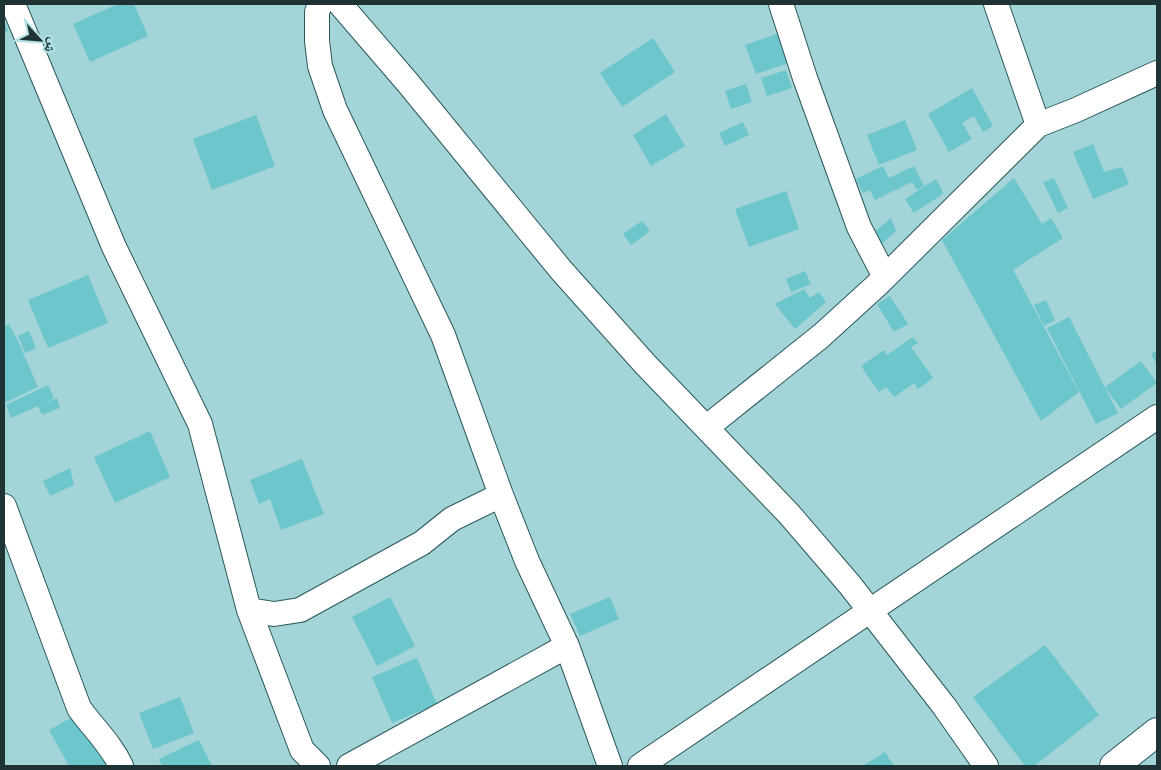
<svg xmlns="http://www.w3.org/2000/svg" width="1161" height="770" font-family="'Roboto Condensed','Noto Naskh Arabic',sans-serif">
	<rect width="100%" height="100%" fill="#a3d4d7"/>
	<path fill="#6cc6cb" d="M118 4H134L148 36 90 62 73 24Z
		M4 20 8 31 4 33Z
		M779 33 789 63 756 74 745 45Z
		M653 38 675 72 622 107 600 73Z
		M786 70 792 88 767 96 761 78Z
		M746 84 752 102 731 109 725 91Z
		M972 88 993 126 983 132 974 116 962 123 972 139 949 152 928 114Z
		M666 114 685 146 651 166 633 135Z
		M256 115 275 166 212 190 193 139Z
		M905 120 917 150 879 165 867 135Z
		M743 122 749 135 725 146 719 133Z
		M1093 144 1104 172 1122 167 1129 184 1093 199 1073 152Z
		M883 166 889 178 914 166 924 186 917 190 912 182 875 200 870 190 863 193 856 179Z
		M1014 178 1042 224 1051 218 1063 238 1013 270 1079 392 1041 421 942 240Z
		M1054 178 1068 208 1058 213 1043 182Z
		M936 179 941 188 943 194 914 213 905 199Z
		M786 191 799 229 749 247 735 209Z
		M891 218 896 231 877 248 873 233Z
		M642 221 650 231 631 245 623 234Z
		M805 271 811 284 791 292 786 279Z
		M88 275 108 323 48 348 28 300Z
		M804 289 810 298 819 292 826 302 795 329 775 304Z
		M890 296 908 324 894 332 877 304Z
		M1046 300 1055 320 1044 326 1034 305Z
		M1069 317 1118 413 1096 424 1047 328Z
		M9 324 17 339 38 387 4 403V326Z
		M29 331 36 348 25 353 18 336Z
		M913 337 918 343 911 347 933 378 918 389 914 383 894 397 886 387 879 392 861 366 884 350 887 355Z
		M1157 350V365L1151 354Z
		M1141 361 1157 383 1121 409 1105 387Z
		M48 385 54 398 41 405 57 398 60 408 42 415 38 406 11 418 6 405Z
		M150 431 170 477 115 503 94 457Z
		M302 459 324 514 281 530 270 499 259 504 250 480Z
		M70 468 74 485 50 496 43 481Z
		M390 597 415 646 377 666 352 617Z
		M610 597 619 619 580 636 570 614Z
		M1045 645 1099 715 1034 766H1025L973 697Z
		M417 658 437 704 392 723 372 677Z
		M180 697 194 733 153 749 139 713Z
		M80 713 114 766H69L49 730Z
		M199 740 212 766H162L159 759Z
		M885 752 894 766H863Z"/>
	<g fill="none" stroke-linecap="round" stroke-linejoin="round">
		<defs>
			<path id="minor" d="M13 4 114 247 200 424 249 610 302 750 318 766
				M320 4 317 12V41L320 66 335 110 443 335 501 495 527 561 567 646 610 766
				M340 4 408 83 561 270 645 364 789 514 850 585 944 706 986 766
				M781 4 805 78 859 227 885 277
				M996 4 1038 125
				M707 427 821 336 877 285 1038 125 1076 110 1157 73
				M4 506 79 708C93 728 111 744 121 766
				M249 610 274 614 300 610 422 543 452 519 501 495
				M349 766 567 646
				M640 766 1157 417"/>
			<path id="tertiary" d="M1114 766 1157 732"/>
		</defs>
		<use href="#minor" stroke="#2a585a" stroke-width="26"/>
		<use href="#tertiary" stroke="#2a585a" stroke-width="30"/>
		<use href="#minor" stroke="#fff" stroke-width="24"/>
		<use href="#tertiary" stroke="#fff" stroke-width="28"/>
	</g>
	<rect width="1161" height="770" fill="none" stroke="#1f3334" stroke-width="10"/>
	<g transform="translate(40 40) rotate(116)" stroke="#b0e1e4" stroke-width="4" paint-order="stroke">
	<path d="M0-4L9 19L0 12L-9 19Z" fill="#1f3334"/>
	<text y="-8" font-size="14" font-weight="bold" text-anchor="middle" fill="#1f3334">ش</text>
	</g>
</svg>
